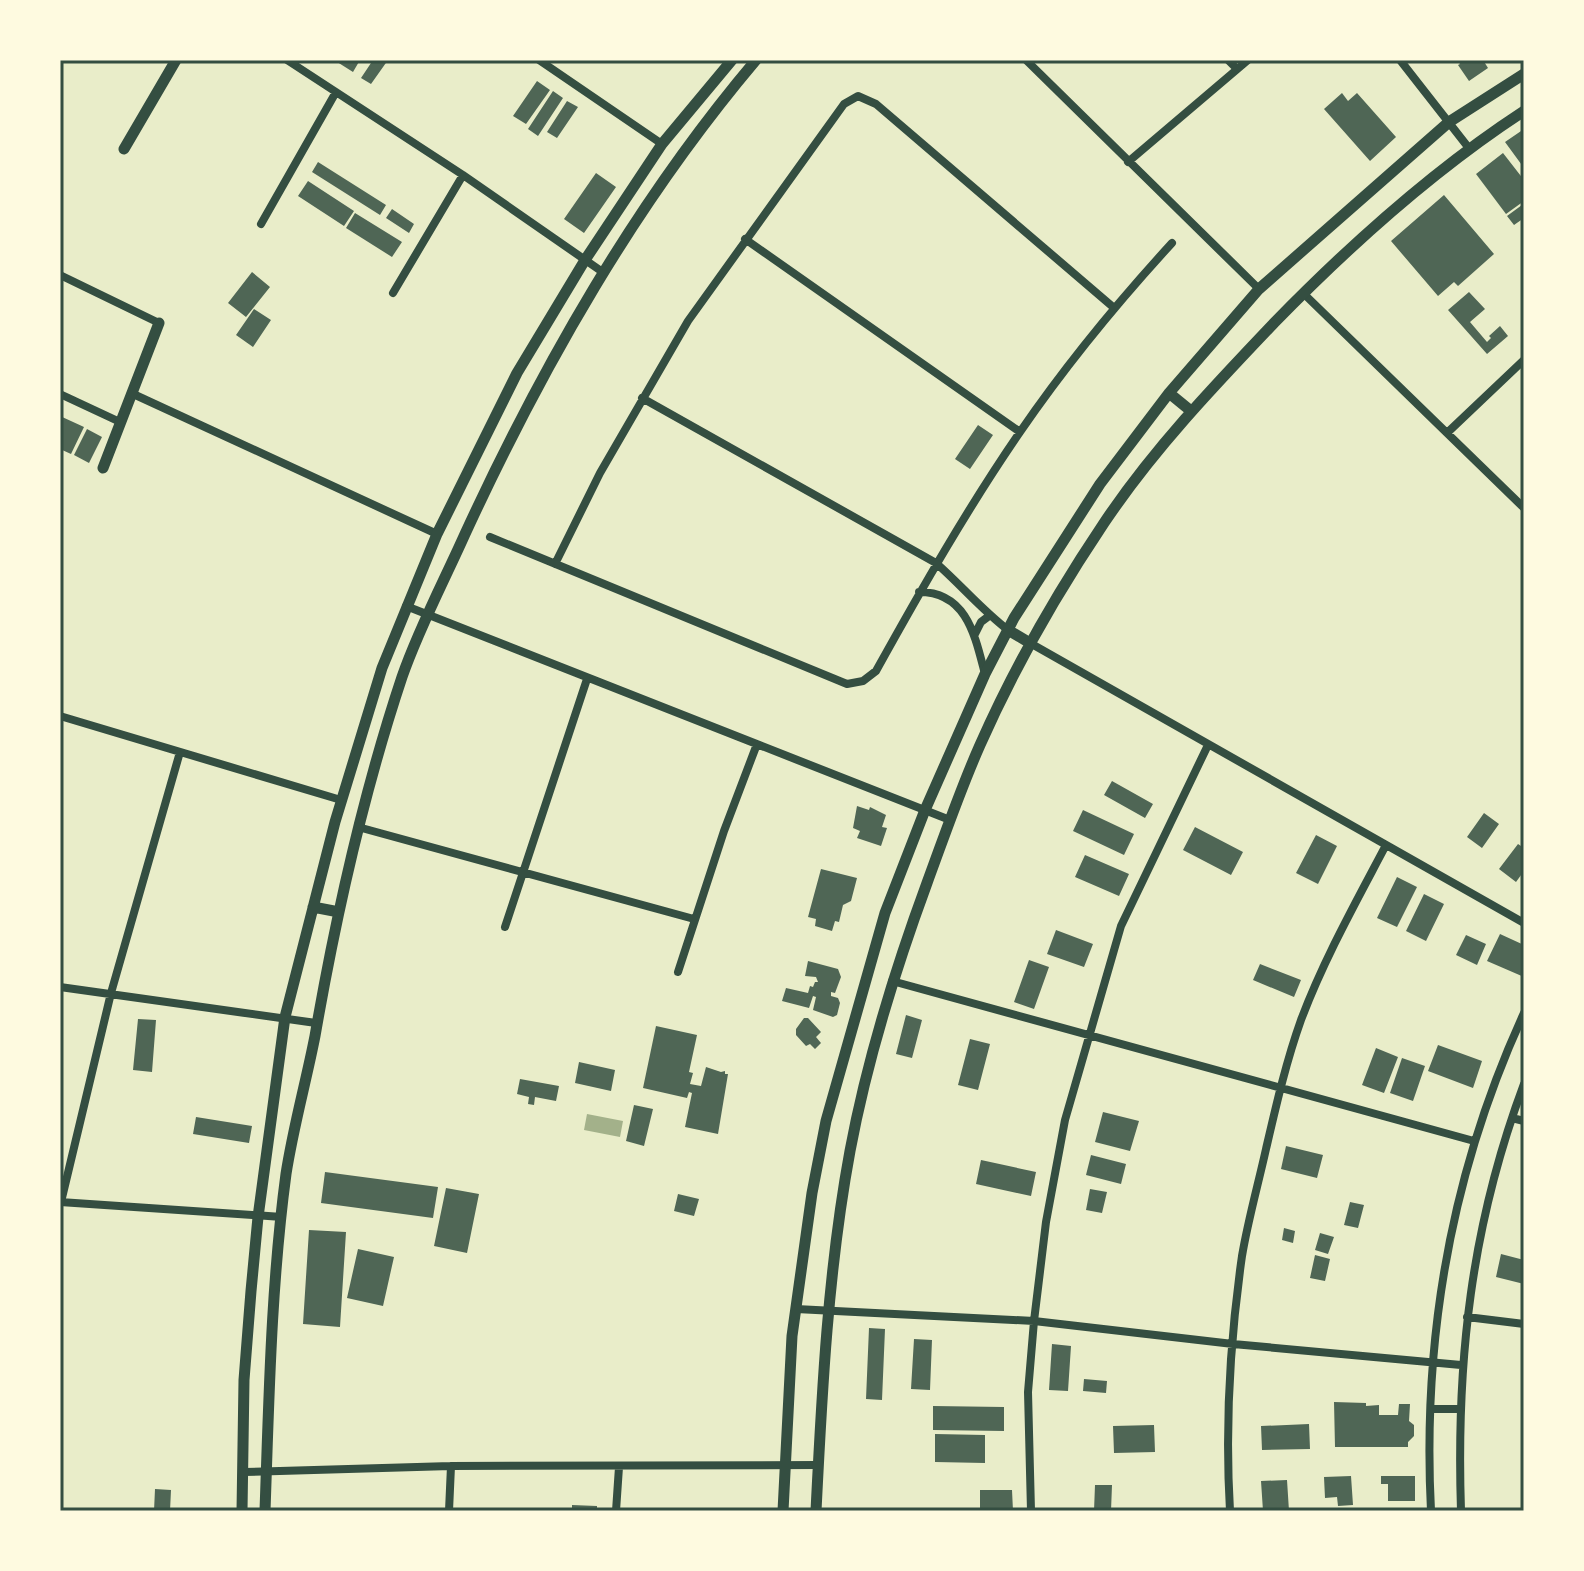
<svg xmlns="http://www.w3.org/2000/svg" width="1584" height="1571" font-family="'PT Sans Narrow',sans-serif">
	<rect width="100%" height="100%" fill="#e9edc9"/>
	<path fill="#a3b18a" d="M587 1114 623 1121 620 1137 584 1130Z"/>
	<path fill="#4f6655" d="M334 60H360L353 72Z
		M373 60H388L371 84 361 78Z
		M1457 60H1483L1488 68 1469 81 1458 65 1460 64Z
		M537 81 550 90 526 124 513 116Z
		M553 91 563 98 538 136 528 129Z
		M1342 93 1348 101 1357 93 1396 137 1370 161 1324 109Z
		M567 101 578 107 557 138 547 132Z
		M1524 129V168L1505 142Z
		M1503 153 1524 180V201L1506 214 1476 174Z
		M318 162 386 205 380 215 312 172Z
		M596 173 616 187 584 233 564 219Z
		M308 181 354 211 344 226 298 196Z
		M1444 195 1494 254 1458 286 1454 282 1438 296 1391 241Z
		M1522 205 1524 218 1514 225 1507 216Z
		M392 209 414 224 409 233 386 218Z
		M355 213 402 242 392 257 346 228Z
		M252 272 270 287 246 317 228 303Z
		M1469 292 1485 309 1470 322 1487 342 1491 338 1489 336 1500 326 1508 336 1487 354 1448 310Z
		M254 309 271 320 253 347 236 335Z
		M60 416 84 427 71 454 60 449Z
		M978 425 993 435 970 469 955 459Z
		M87 429 102 437 89 463 74 455Z
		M1112 781 1153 804 1145 818 1104 795Z
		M857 806 869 810 870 807 886 815 882 827 887 828 881 846 857 838 860 831 853 828Z
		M1083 810 1134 834 1124 855 1073 831Z
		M1484 813 1499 824 1482 848 1467 837Z
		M1195 827 1243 852 1231 875 1183 850Z
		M1316 835 1337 846 1318 884 1296 873Z
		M1518 844 1524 848V871L1516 882 1499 869Z
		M1085 855 1129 874 1119 896 1075 877Z
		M821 869 857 878 851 901 843 905 839 922 835 921 832 931 815 926 816 919 808 917Z
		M1397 877 1417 887 1397 927 1377 918Z
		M1424 894 1444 904 1426 941 1406 931Z
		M1056 930 1093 944 1084 967 1047 954Z
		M1500 934 1524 945V977L1487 961Z
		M1466 935 1486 944 1477 965 1456 955Z
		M1029 960 1049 967 1034 1009 1014 1002Z
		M808 961 838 969 841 977 835 993 831 992V996L838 998 840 1003 837 1015 833 1017 813 1010 816 997 813 996 809 1008 782 1001 786 988 808 993 810 986 813 987 815 982H818L816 977 805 976Z
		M1260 964 1301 980 1294 997 1253 980Z
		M906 1015 922 1020 912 1058 896 1054Z
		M804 1018H808L821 1032 816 1037 821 1043 815 1049 810 1044 806 1046 796 1035V1029Z
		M138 1019 156 1020 152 1072 133 1070Z
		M656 1026 697 1035 689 1072 693 1073 690 1084 701 1086 706 1067 721 1072 725 1071V1074H728L718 1134 685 1127 692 1093 689 1092 687 1098 643 1088Z
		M970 1039 990 1044 978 1090 958 1085Z
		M1438 1045 1482 1061 1473 1088 1428 1071Z
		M1376 1048 1398 1057 1384 1093 1362 1085Z
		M1402 1058 1425 1066 1413 1101 1390 1093Z
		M579 1062 615 1070 611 1091 575 1083Z
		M520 1079 559 1086 556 1101 535 1097 534 1105 528 1104 529 1097 517 1094Z
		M634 1105 653 1109 644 1146 626 1141Z
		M1103 1112 1139 1121 1130 1151 1095 1142Z
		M196 1117 252 1126 249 1143 193 1134Z
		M1286 1146 1323 1155 1317 1178 1281 1169Z
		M1091 1155 1126 1164 1121 1184 1086 1175Z
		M981 1160 1036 1172 1031 1196 976 1184Z
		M325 1172 438 1187 433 1218 321 1203Z
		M446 1188 479 1194 467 1253 434 1246Z
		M1090 1189 1107 1192 1102 1213 1086 1210Z
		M678 1194 699 1199 694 1216 674 1211Z
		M1350 1202 1364 1205 1358 1228 1344 1225Z
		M1284 1228 1295 1231 1293 1243 1282 1240Z
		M309 1230 346 1232 340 1327 303 1324Z
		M1320 1233 1334 1237 1328 1254 1315 1250Z
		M358 1249 394 1257 383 1306 347 1298Z
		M1501 1254 1524 1260V1284L1496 1277Z
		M1315 1255 1330 1259 1325 1281 1310 1278Z
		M869 1328 885 1329 882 1400 866 1399Z
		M914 1339 932 1340 930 1390 911 1389Z
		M1052 1344 1071 1346 1068 1391 1049 1390Z
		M1084 1379 1107 1381 1106 1393 1083 1391Z
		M1334 1402 1366 1403V1406L1379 1405V1415H1398L1399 1404H1410L1409 1421 1414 1425V1436L1408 1442V1447H1335Z
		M933 1406 1004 1407V1431L933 1430Z
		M1309 1424 1310 1449 1262 1450 1261 1426Z
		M1154 1425 1155 1452 1114 1453 1113 1426Z
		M935 1434 985 1435V1463L935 1462Z
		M1351 1476 1353 1505 1338 1506 1337 1497 1325 1498 1324 1477Z
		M1381 1476H1415V1501H1388V1484H1381Z
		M1287 1480 1289 1511H1263L1261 1481Z
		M1095 1485H1112L1111 1511H1094Z
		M155 1489 171 1490 170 1511H154Z
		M980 1490H1012L1013 1511H980Z
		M572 1505 597 1506V1511H572Z"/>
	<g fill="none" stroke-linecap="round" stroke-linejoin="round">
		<path stroke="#344e41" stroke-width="8" d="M287 60 463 175 604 273
			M539 60 662 144
			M1026 60 1259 289
			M1228 60 1237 69
			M1400 60 1468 147
			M1128 162 1248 60
			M261 224 336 92
			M745 239 1020 432
			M60 275 159 323
			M393 293 463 175
			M1303 293 1524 508
			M131 393 437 534
			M60 394 120 422
			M642 398 936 563C961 585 982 610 1008 630
			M1447 433 1524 360
			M490 537 847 684 863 681 876 671C921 590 967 509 1020 432 1066 365 1117 303 1172 243
			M555 564 600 473 688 321 844 104 858 96 876 104 1113 307
			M919 592C967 592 975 636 985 674
			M406 606 950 820
			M975 634 981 622 989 616
			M1030 643 1524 923
			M60 716 341 800
			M358 827 694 919
			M505 927 587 679
			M678 972 724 831 757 744
			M892 981 1474 1141
			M60 987 316 1023
			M1512 1118 1524 1121
			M60 1202 282 1217
			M61 1202 111 993 180 752
			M796 1309 1034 1321 1233 1344 1461 1365
			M1467 1317 1524 1324
			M1431 1409H1459
			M244 1472 451 1466 818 1465
			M449 1511 451 1466
			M616 1511 619 1467
			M1031 1511 1028 1392 1034 1321 1046 1222 1065 1120 1121 926 1208 745
			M1230 1511C1225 1427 1230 1340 1242 1256 1248 1220 1258 1185 1266 1149 1276 1106 1286 1062 1301 1020 1324 959 1356 902 1386 845
			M1431 1511C1422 1337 1451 1172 1524 1013
			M1461 1511C1456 1361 1471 1226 1524 1084"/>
		<path stroke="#344e41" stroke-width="11" d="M124 149 176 60
			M1169 393 1191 411
			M103 468 159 323
			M1008 630 1030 643
			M313 907 339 912
			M242 1511 244 1380 251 1291 258 1217 285 1017 335 822 382 668 437 534 517 373 585 260 662 144 732 60
			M265 1511C269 1398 271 1286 286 1174 293 1128 306 1082 315 1036 336 915 363 794 402 677 419 628 444 581 465 534 543 365 636 202 756 60
			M783 1511 792 1336 812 1193 826 1121 885 913 925 810 985 674 1014 618 1100 484 1169 393 1259 289 1449 122 1524 74
			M816 1511C822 1390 828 1270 850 1151 867 1060 895 970 927 883 944 837 960 790 980 745 1014 668 1057 593 1104 523 1153 450 1214 386 1274 323 1351 244 1432 171 1524 111"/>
	</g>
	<rect width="1584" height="1571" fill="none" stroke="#fefae0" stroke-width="124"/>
	<rect x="62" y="62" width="1460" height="1447" fill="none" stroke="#344e41" stroke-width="3"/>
</svg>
